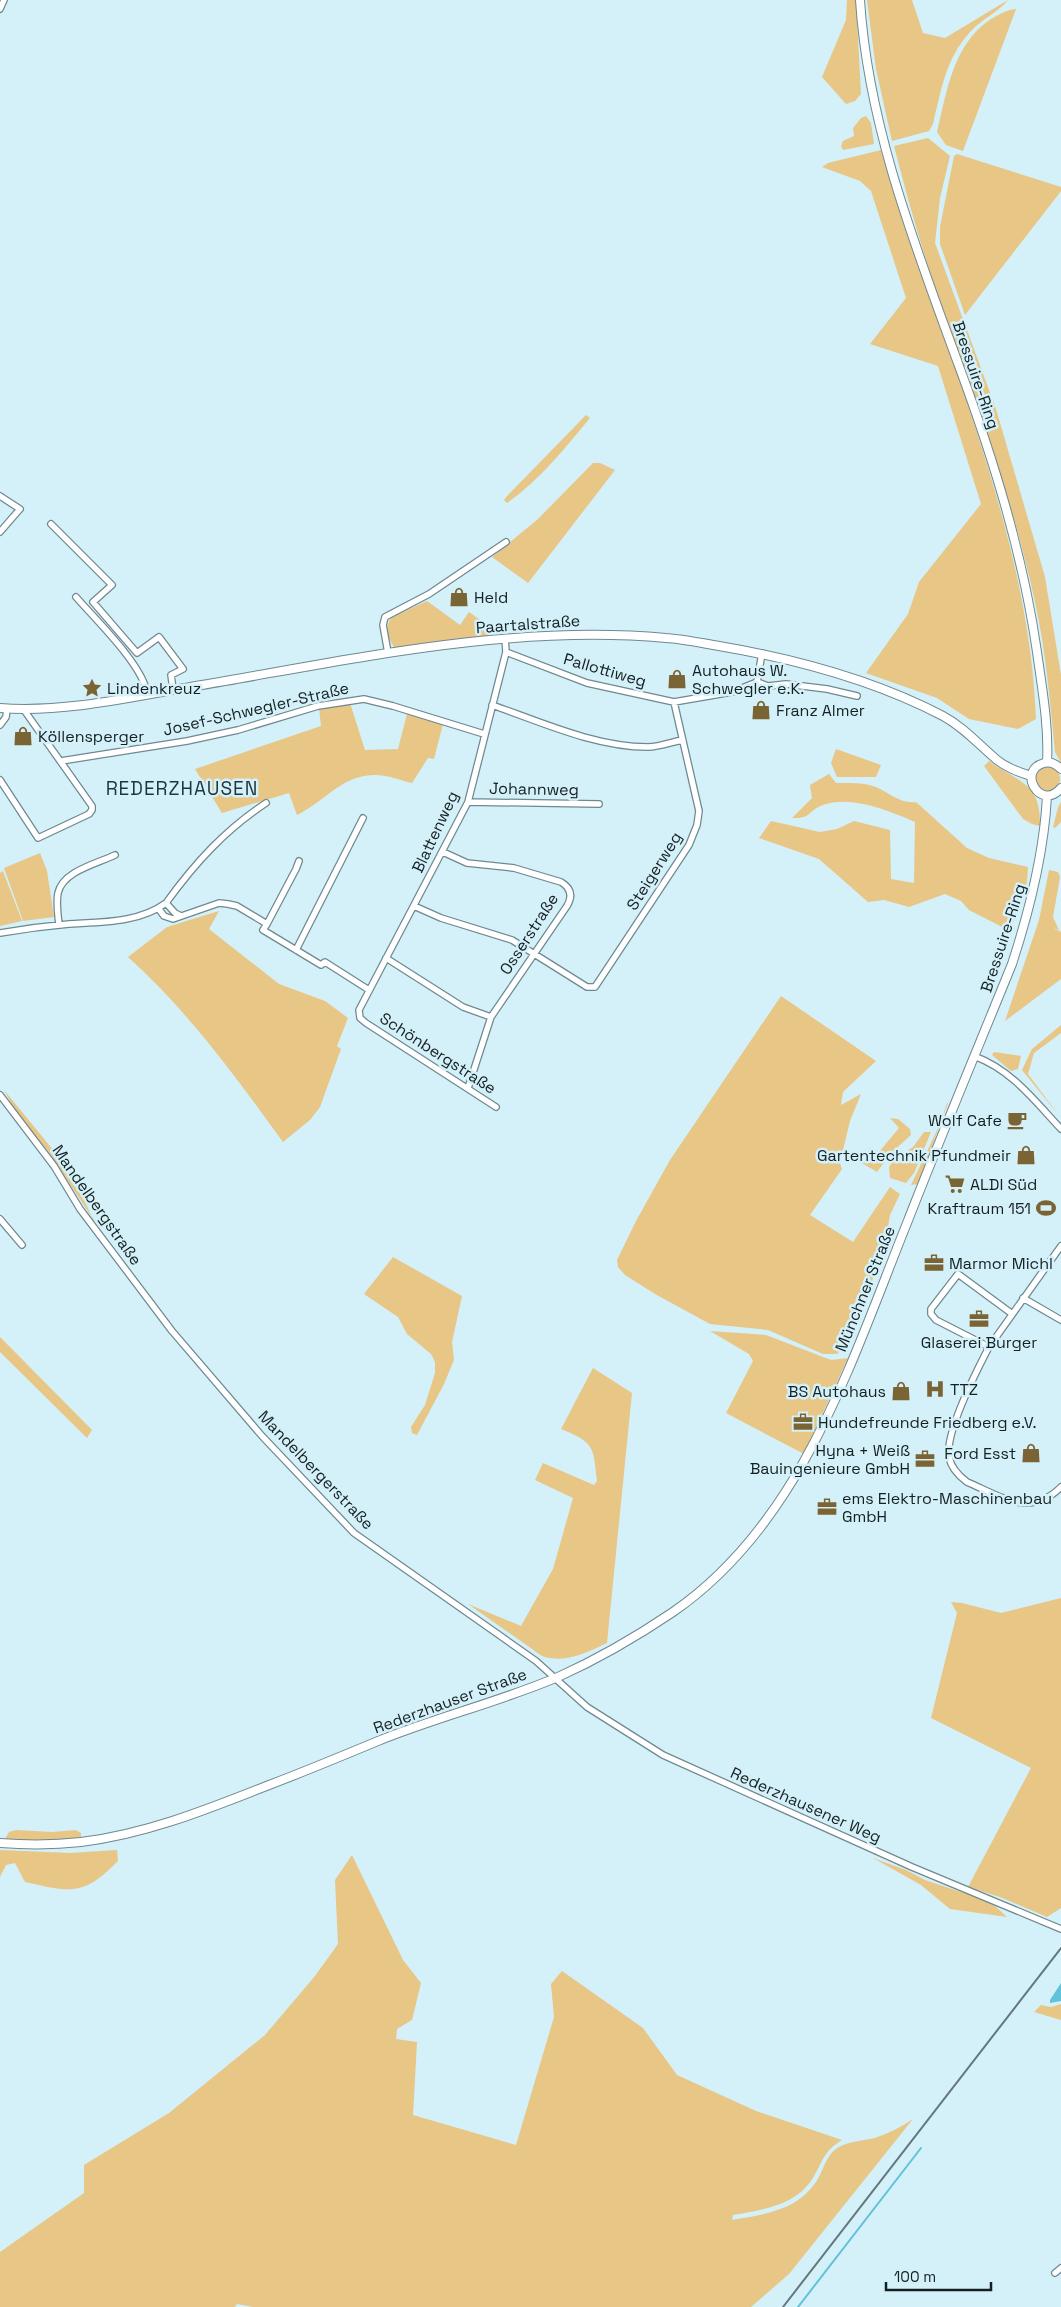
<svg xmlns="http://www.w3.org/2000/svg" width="1061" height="2307" font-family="'Space Grotesk',sans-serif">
	<rect width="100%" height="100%" fill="#d4f0f8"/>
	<path fill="#e7c686" d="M847 0H856L861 94 855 101 846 104 822 77 846 20Z
		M867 0H912L923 33 945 38 1008 0C999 11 986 17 975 27 946 55 942 87 933 124L929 131 892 141 876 69Z
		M1016 9 963 151 946 145 937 132C947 91 953 44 991 19 1000 14 1006 10 1016 9Z
		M866 116 871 123 874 144 843 150 841 146 843 141 854 136 853 128 861 118Z
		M928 138 950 156 940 198 935 243 996 409 1045 577 1061 675V763L1055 752C1050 702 1046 652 1035 602 1012 493 970 390 934 285 919 239 906 193 894 146Z
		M881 150C899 216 925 279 947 344 989 465 1031 590 1036 719L1018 729 969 719 937 698 866 673 908 614 919 582 981 504 938 366 870 344 906 298 871 191 860 181 822 167 828 163Z
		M957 154 1061 187V191L965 315 940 244V227L954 156Z
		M586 415 590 418C565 448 539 481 507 503L504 500 507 496Z
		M593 463H600L615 470 528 583 492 557 538 519Z
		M427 601 460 625 469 612 493 629 488 636 399 649 394 647C388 638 384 626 392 617Z
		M350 703 365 750 398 749 407 714 443 724 434 759 428 758 412 783C400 780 385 774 373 775 341 776 324 802 297 815L289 793 222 813 195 769 321 726 319 708Z
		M836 749 881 765 876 777H837L831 763Z
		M989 761C1019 783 1041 782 1040 826L1032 824 1023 819 984 766Z
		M1036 779a12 12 0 1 1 24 0a12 12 0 1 1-24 0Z
		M829 774 836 783C849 783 864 782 876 787 890 793 900 804 916 802L967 848 989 858 1028 867 1027 882 1010 931 969 910 961 901 945 894 909 907 884 900 868 902 819 859 759 838 771 821 820 832 837 829 854 821 890 830 891 879 914 883 915 822C889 811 852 795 823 805 808 810 812 819 792 818L812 798 810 785Z
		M1061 802V822L1055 828 1053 827 1058 807Z
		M40 853 47 871 54 917 23 921 4 868Z
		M1049 870 1058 872 1060 877 1053 917 1059 930 1052 927 1061 932V979L1005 1021 1039 920Z
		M3 871 22 921 0 926V873Z
		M219 911 209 929 279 984 325 1001 348 1018 337 1046 341 1049 320 1107 310 1120 283 1142C236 1077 188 1011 128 957L167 927Z
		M781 996 876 1061 843 1092 841 1105 861 1094 850 1121 840 1163 842 1169 810 1215 853 1242 890 1187 900 1194 890 1215 885 1244 872 1281 844 1347 837 1354H823L768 1330 710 1324 655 1294 625 1275 618 1267 617 1260 636 1221 670 1160Z
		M1061 1025V1033L1034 1053 1028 1074 1057 1113 1022 1070 1032 1049Z
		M994 1052 1021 1056 1018 1069 1011 1071 992 1055Z
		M4 1090 72 1173 91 1215 105 1237 48 1151 17 1114Z
		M947 1103H948L918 1184 911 1185 940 1124Z
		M890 1118 898 1119 910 1129 911 1135 891 1153 877 1172 862 1163 870 1148 879 1152 899 1128Z
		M924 1132H931L914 1173 906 1183 890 1178 889 1167 894 1160 913 1147Z
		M393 1257 462 1296 452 1342 454 1360 444 1384 417 1435 412 1433 411 1427 425 1405 435 1373V1362L431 1354 407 1334 398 1317 364 1294Z
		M710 1331 766 1335 831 1360 848 1358 804 1454 726 1413 753 1361 749 1354Z
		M0 1337 92 1430 87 1438 0 1352Z
		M593 1368 632 1393 607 1643C586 1653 564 1664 542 1656L468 1604 521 1626 553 1569 573 1498 535 1480 543 1463 594 1485 597 1481C593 1446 595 1443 561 1429Z
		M1061 1598V1908L1047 1917 1000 1897 968 1887 1031 1768 931 1718 957 1613 951 1602 962 1603 1001 1613Z
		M16 1830 52 1832 76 1830 81 1833V1837L49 1841 5 1839 9 1832Z
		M0 1850 70 1853 117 1850 118 1861C83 1897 70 1892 25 1882L15 1863 6 1865 0 1877Z
		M352 1855 403 1960 421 1983 412 2020 397 2029 396 2039 417 2042 413 2115 516 2145 554 2017 551 1984 562 1971 643 2028 677 2075 756 2111 842 2140C824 2151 824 2159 814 2176 797 2206 764 2209 733 2215L732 2220C765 2214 796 2211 816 2182 824 2170 826 2154 839 2147 850 2141 863 2141 875 2138 889 2133 901 2127 913 2119L789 2274 751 2307H253L237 2304 235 2307H0V2252L84 2193V2165L169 2113 265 2035 315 1976 338 1944 335 1880Z
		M873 1858 906 1870 925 1880 976 1897 995 1906 1007 1917 950 1909 921 1885Z
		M1061 2004V2020L1034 2012 1041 2005 1051 2007Z"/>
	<path fill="#61c2da" d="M1061 1983V2001L1050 2003V2000Z"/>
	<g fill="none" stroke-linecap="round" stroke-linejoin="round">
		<path stroke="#61c2da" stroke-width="2" d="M798 2307 921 2148"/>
		<defs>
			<path id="street" d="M0 9 4 0
				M0 496 20 509 0 532
				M51 524 112 585 93 602 137 653 159 637 183 669 171 675 173 689
				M76 597C95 619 144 666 147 694
				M506 652 587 683 674 702 732 692 757 682 768 686 786 684 827 689 857 696
				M388 653 383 625 385 617 429 594 506 542
				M757 682 762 653
				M492 705C541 722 595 747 648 747 659 747 672 742 682 740
				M0 725 6 717 7 709
				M61 761 187 741 238 730 318 706 364 699 393 706 484 734
				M0 780 38 838 89 814 92 810V806L24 710
				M468 802 599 804
				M443 852 467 863 514 868 561 882C571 888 573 896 567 906L491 1017 468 1088
				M166 903 175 913 181 916
				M414 906 441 918 512 940 587 987H595L689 845 697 825 699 811 674 702
				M158 908 164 916 173 919 219 903 228 904 237 906 267 924 263 930 321 965 325 962 369 990
				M267 924 296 869 299 861
				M59 925C58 915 56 903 58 893 63 871 96 864 115 855
				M0 933C23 929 46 926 69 924 101 922 139 923 166 903 195 863 225 830 266 803
				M296 950 363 818
				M386 958 463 1007 491 1017
				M974 1056C1012 1070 1035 1101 1061 1129
				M0 1095 54 1166 80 1209 172 1331 262 1436 354 1533 536 1661 587 1707 663 1755 912 1867 1061 1929
				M496 1107 366 1023 360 1018 359 1010 468 802 506 652 505 638
				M0 1219 22 1245
				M1023 1298 1061 1320
				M1011 1313 958 1274 931 1309V1314L936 1320 989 1347 1061 1246
				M989 1347C977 1370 945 1433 949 1457 951 1468 959 1476 967 1482 1002 1497 1030 1518 1061 1487
				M1055 2273 1061 2268"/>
			<path id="secondary" d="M860 0C868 127 916 248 959 366 993 458 1023 554 1037 652 1042 688 1049 726 1047 762
				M0 708C67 713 136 696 202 685 355 659 510 624 666 638 683 639 701 643 719 646 796 659 874 680 943 716 965 728 979 745 997 760 1007 768 1019 772 1031 776
				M1061 769C1056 764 1051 761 1044 763 1016 771 1041 812 1061 788
				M0 1843C27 1845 54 1845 81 1842 147 1834 208 1809 269 1785 306 1771 342 1756 378 1741 437 1717 499 1702 558 1677 598 1659 636 1637 673 1612 802 1523 851 1362 907 1223 941 1136 977 1050 1012 964 1030 909 1044 854 1047 796"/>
		</defs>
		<use href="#street" stroke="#6f8990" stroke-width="8"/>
		<use href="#secondary" stroke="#6f8990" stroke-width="10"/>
		<use href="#street" stroke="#fff" stroke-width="5.5"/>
		<use href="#secondary" stroke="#fff" stroke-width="8"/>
		<path stroke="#65777c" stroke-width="2" d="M783 2307 1061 1948"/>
	</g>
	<defs>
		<symbol id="shop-bare" viewBox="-9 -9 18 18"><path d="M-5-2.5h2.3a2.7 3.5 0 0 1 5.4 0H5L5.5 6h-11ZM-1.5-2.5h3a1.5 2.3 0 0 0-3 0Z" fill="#7b6434" stroke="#d4f0f8" stroke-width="2.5" paint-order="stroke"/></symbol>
		<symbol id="sight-bare" viewBox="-9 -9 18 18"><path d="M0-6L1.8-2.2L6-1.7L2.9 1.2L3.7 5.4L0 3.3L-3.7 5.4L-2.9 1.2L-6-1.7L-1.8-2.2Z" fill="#7b6434" stroke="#d4f0f8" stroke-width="2.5" paint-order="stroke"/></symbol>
		<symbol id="cafe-bare" viewBox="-9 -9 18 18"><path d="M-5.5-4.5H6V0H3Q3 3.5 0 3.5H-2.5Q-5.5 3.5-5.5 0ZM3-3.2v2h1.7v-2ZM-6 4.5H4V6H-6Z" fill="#7b6434" stroke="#d4f0f8" stroke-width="2.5" paint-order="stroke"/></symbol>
		<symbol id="supermarket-bare" viewBox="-9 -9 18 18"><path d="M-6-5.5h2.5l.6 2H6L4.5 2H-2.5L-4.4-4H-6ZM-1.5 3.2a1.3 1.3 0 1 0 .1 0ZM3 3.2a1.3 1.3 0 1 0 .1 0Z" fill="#7b6434" stroke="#d4f0f8" stroke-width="2.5" paint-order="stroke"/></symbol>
		<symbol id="stadium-bare" viewBox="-9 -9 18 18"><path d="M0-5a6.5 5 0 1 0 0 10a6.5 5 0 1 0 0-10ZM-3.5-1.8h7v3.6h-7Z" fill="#7b6434" stroke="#d4f0f8" stroke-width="2.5" paint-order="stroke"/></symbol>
		<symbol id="office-bare" viewBox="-9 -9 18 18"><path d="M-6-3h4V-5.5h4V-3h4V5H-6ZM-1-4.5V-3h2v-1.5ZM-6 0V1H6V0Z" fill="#7b6434" stroke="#d4f0f8" stroke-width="2.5" paint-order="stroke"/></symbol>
		<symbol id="hospital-bare" viewBox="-9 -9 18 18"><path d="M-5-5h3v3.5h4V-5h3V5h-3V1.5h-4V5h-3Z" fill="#7b6434" stroke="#d4f0f8" stroke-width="2.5" paint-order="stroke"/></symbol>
	</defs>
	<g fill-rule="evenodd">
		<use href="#shop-bare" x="445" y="583" width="28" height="28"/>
		<use href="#shop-bare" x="663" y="665" width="28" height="28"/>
		<use href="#sight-bare" x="78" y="674" width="28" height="28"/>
		<use href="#shop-bare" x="747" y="696" width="28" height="28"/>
		<use href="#shop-bare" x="9" y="722" width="28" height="28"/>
		<use href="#cafe-bare" x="1003" y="1106" width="28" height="28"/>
		<use href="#shop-bare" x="1012" y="1141" width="28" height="28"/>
		<use href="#supermarket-bare" x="941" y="1170" width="28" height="28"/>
		<use href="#stadium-bare" x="1032" y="1194" width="28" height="28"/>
		<use href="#office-bare" x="920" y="1249" width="28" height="28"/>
		<use href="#office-bare" x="965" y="1305" width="28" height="28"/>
		<use href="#hospital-bare" x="921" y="1375" width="28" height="28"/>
		<use href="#shop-bare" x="887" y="1377" width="28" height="28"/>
		<use href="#office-bare" x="789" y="1408" width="28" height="28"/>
		<use href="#shop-bare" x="1017" y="1439" width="28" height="28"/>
		<use href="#office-bare" x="911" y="1445" width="28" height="28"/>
		<use href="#office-bare" x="813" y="1493" width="28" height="28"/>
	</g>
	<g text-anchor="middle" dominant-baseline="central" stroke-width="5" stroke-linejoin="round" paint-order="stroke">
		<g font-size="16" fill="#152023" stroke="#d4f0f8">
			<text transform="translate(976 375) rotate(71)">Bressuire-Ring</text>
			<text transform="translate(528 624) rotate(-4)">Paartalstraße</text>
			<text transform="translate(605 670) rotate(16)">Pallottiweg</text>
			<text transform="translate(256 709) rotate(-13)">Josef-Schwegler-Straße</text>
			<text transform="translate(534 789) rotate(1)">Johannweg</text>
			<text transform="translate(435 832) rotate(-65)">Blattenweg</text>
			<text transform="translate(654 871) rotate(-58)">Steigerweg</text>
			<text transform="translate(529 934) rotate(-57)">Osserstraße</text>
			<text transform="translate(1003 938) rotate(-72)">Bressuire-Ring</text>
			<text transform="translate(438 1053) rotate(33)">Schönbergstraße</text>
			<text transform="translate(97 1205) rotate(55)">Mandelbergstraße</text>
			<text transform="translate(865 1289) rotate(-68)">Münchner Straße</text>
			<text transform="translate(316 1470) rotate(46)">Mandelbergerstraße</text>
			<text transform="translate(450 1701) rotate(-20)">Rederzhauser Straße</text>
			<text transform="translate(806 1805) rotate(24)">Rederzhausener Weg</text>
		</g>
		<g font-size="16" fill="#152023" stroke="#d4f0f8" text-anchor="start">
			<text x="474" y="597">Held</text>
			<text x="692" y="670">Autohaus W.<tspan x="692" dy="18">Schwegler e.K.</tspan></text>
			<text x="107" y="688">Lindenkreuz</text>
			<text x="776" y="710">Franz Almer</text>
			<text x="38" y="736">Köllensperger</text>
			<text x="1002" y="1120" text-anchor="end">Wolf Cafe</text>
			<text x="1011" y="1155" text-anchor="end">Gartentechnik Pfundmeir</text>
			<text x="970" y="1184">ALDI Süd</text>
			<text x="1031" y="1208" text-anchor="end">Kraftraum 151</text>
			<text x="949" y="1263">Marmor Michl</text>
			<text x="979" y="1342" text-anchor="middle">Glaserei Burger</text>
			<text x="950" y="1389">TTZ</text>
			<text x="886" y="1391" text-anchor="end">BS Autohaus</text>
			<text x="818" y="1422">Hundefreunde Friedberg e.V.</text>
			<text x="910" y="1450" text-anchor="end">Hyna + Weiß<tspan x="910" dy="18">Bauingenieure GmbH</tspan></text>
			<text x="1016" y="1453" text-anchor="end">Ford Esst</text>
			<text x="842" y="1498">ems Elektro-Maschinenbau<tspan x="842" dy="18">GmbH</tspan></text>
		</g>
		<g font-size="19" letter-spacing="1" fill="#1d353b" stroke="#d4f0f8">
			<text x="182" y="788">REDERZHAUSEN</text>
		</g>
	</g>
	<path d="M886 2282v8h105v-8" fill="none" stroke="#152023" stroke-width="2.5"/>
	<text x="894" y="2282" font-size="15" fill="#152023" stroke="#d4f0f8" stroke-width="4" paint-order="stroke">100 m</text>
</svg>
